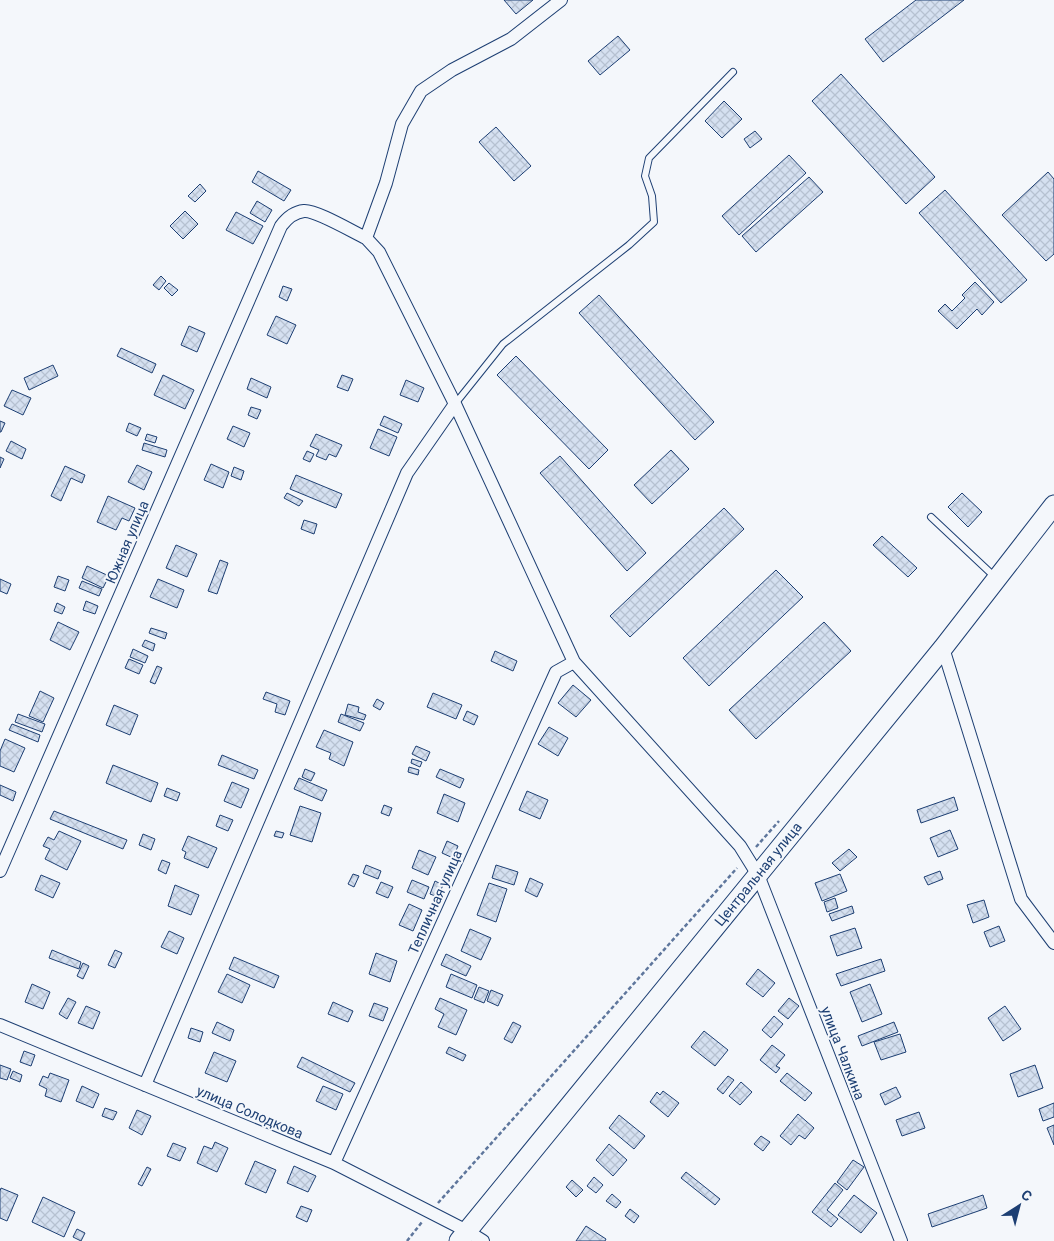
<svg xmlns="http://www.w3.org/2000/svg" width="1054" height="1241" font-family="Roboto,sans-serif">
	<defs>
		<pattern id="building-cross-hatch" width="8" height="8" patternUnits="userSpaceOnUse" patternTransform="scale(1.25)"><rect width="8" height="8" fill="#d5e0f0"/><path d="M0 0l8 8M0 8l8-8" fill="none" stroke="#b6c1d1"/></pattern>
	</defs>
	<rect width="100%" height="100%" fill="#f4f7fb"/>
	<path fill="url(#building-cross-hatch)" stroke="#1d3f73" d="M504 0H533L516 14Z
		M916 0H964L883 62 865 39Z
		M618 36 630 50 600 75 588 61Z
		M841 74 935 177 906 204 812 101Z
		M724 101 742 119 722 138 705 121Z
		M496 127 531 166 514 181 479 142Z
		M755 131 762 139 750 148 744 139Z
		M789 155 806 173 739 235 722 216Z
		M258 171 291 190 284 201 252 182Z
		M1048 172 1054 179V254L1046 261 1002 215Z
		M809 177 823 192 756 252 742 236Z
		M200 184 206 191 195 202 188 196Z
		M945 190 1027 280 1001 303 919 213Z
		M257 201 272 210 265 222 250 213Z
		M185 211 198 224 183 239 170 226Z
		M236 212 263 226 253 244 226 230Z
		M161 276 166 281 159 290 153 285Z
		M975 282 994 302 982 315 977 309 957 329 938 311 945 304 952 311 965 298 962 295Z
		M169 283 178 290 172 296 164 288Z
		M283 286 292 289 287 301 279 297Z
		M599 295 714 422 695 440 579 313Z
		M276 316 296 325 287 344 267 335Z
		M189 326 205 333 197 352 181 345Z
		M121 348 156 364 152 373 117 356Z
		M516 356 608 450 589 469 497 375Z
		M53 365 58 376 29 390 24 378Z
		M163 375 194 390 185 409 154 395Z
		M342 375 353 379 348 391 337 387Z
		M251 378 271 387 267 398 247 389Z
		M406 380 424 388 418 402 400 395Z
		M12 390 31 398 23 415 4 406Z
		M251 407 261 410 257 419 248 415Z
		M384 416 402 424 398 433 380 425Z
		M0 421 5 423 1 432H0Z
		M129 423 141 428 137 436 126 431Z
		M233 426 250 433 244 447 227 439Z
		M378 429 397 437 389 456 370 448Z
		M147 434 157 437 155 443 145 440Z
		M316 434 342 445 336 457 329 454 326 460 316 456 319 450 310 446Z
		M11 441 26 449 22 459 6 451Z
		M144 443 167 450 165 457 142 450Z
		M671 450 689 469 652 504 634 485Z
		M307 451 314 454 310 462 303 459Z
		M560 456 646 553 627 571 540 473Z
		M0 457 4 459 0 468Z
		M211 464 229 472 223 488 204 480Z
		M137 465 152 472 144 490 128 482Z
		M65 466 85 475 82 483 71 478 61 501 51 496Z
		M234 467 244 471 241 480 231 476Z
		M296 475 342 494 336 508 290 489Z
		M287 493 303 501 299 506 284 498Z
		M962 493 982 512 968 527 948 507Z
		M108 496 135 508 129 521 122 518 116 530 97 522Z
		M724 508 744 529 630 637 610 616Z
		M304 520 317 524 314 534 301 529Z
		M882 536 917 568 908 577 873 545Z
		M176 545 197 554 187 577 166 568Z
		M220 560 228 563 217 594 208 591Z
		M87 566 109 576 103 588 82 578Z
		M776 570 803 597 709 686 683 658Z
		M58 576 69 580 65 591 54 587Z
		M0 579 11 584 7 594 0 591Z
		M158 579 184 590 177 608 150 597Z
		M82 581 102 589 99 596 79 588Z
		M86 601 98 606 95 614 83 610Z
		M57 603 65 607 62 614 54 611Z
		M58 622 79 632 70 650 50 640Z
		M824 622 851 651 756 739 729 710Z
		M151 628 167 633 165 639 149 633Z
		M145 640 155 644 153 651 142 646Z
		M133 649 148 656 145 663 130 657Z
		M495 651 517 661 513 671 491 661Z
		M129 659 143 665 139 674 125 668Z
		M157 666 162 668 155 684 150 682Z
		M573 685 591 700 576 717 558 703Z
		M40 691 54 698 43 722 29 716Z
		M266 692 290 701 285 715 275 712 277 704 263 699Z
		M433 693 462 705 456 719 427 707Z
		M377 699 384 703 380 710 373 706Z
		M348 704 359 707 358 712 366 715 364 720 345 715Z
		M114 705 138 715 130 735 106 725Z
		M467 711 478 716 474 725 463 720Z
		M18 714 45 724 42 732 15 722Z
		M341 714 364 723 360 731 338 722Z
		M12 724 40 735 38 742 9 730Z
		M549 727 568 738 558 756 538 744Z
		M324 730 353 742 344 766 329 759 331 753 316 747Z
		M5 739 25 748 14 772 0 766V751Z
		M416 746 430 752 426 761 412 754Z
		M222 755 258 770 254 779 218 765Z
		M412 759 422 762 420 767 411 763Z
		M113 765 158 783 151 802 106 783Z
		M409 767 419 770 418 775 408 772Z
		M305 769 315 773 311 781 302 777Z
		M440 769 464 779 460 788 436 777Z
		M299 778 327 790 322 801 294 789Z
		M232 782 249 789 241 808 224 801Z
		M0 785 16 792 13 801 0 795Z
		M167 788 180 793 177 801 164 796Z
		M527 791 548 800 540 819 519 810Z
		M444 794 465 803 458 822 437 813Z
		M954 797 958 810 921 823 917 810Z
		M384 805 392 808 389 816 381 813Z
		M300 806 321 813 312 842 290 835Z
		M54 811 127 840 123 849 50 819Z
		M220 815 233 820 228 831 216 826Z
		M950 830 958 849 938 857 930 838Z
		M59 831 81 841 67 870 45 859 50 849 43 846 48 837 54 840Z
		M276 831 284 833 282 838 274 836Z
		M143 834 155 839 151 850 139 845Z
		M188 836 217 848 208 868 184 858 186 852 182 850Z
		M447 841 458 846 453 858 442 853Z
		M849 849 857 857 840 871 832 863Z
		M419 850 436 857 428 875 412 868Z
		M162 860 170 863 166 874 158 870Z
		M366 865 381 871 378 879 363 873Z
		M496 865 518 872 514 885 492 878Z
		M940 871 943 879 928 885 924 877Z
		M353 874 359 876 354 887 348 884Z
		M840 874 847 891 822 901 815 883Z
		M41 875 60 883 53 898 35 890Z
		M530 878 543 884 537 897 525 891Z
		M412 880 429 887 424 899 407 892Z
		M435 881 443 885 438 897 430 894Z
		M381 882 393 887 388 898 376 893Z
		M489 883 507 889 496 922 477 915Z
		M175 885 199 895 191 915 168 906Z
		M835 898 838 908 827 912 824 902Z
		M984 900 989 917 973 923 967 905Z
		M409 904 422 910 413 931 399 925Z
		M852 906 854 913 832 921 829 914Z
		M999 926 1005 941 990 947 984 932Z
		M855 928 862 948 837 956 830 936Z
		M470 929 491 938 481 960 461 951Z
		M169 931 184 938 177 954 161 947Z
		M52 950 81 962 79 969 49 958Z
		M115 950 122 953 115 968 108 965Z
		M376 953 397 961 390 982 369 974Z
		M446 954 471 966 466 976 441 965Z
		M234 957 279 976 274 988 229 969Z
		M881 959 885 971 841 986 836 974Z
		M83 963 89 966 83 979 77 976Z
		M758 969 775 983 763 997 746 984Z
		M227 974 250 985 242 1003 218 992Z
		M451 974 477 985 472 998 446 987Z
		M32 984 50 992 43 1009 25 1002Z
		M870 984 882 1014 862 1022 850 992Z
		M479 987 489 991 484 1003 474 999Z
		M491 990 503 995 498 1006 487 1001Z
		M68 998 76 1002 67 1019 59 1014Z
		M440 998 467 1010 456 1035 438 1027 444 1014 435 1009Z
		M789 998 799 1006 788 1019 778 1011Z
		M333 1002 353 1011 348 1022 328 1014Z
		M374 1003 388 1008 383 1021 369 1016Z
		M86 1006 100 1012 93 1029 78 1023Z
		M1005 1006 1021 1029 1003 1041 988 1018Z
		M774 1016 783 1024 771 1038 762 1030Z
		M217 1022 234 1030 230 1041 212 1033Z
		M513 1022 521 1026 512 1043 504 1039Z
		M894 1022 898 1032 862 1046 858 1036Z
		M191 1028 203 1032 200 1042 188 1038Z
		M704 1031 728 1050 715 1066 691 1047Z
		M900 1034 906 1052 881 1060 874 1042Z
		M772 1045 785 1055 776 1066 780 1068 776 1073 760 1060Z
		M449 1047 466 1055 463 1061 446 1053Z
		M24 1051 35 1055 31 1066 20 1062Z
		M214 1052 236 1061 227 1082 205 1073Z
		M302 1057 355 1083 350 1092 297 1067Z
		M0 1065 11 1069 7 1080 0 1078Z
		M1035 1065 1043 1088 1018 1097 1010 1074Z
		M13 1071 22 1075 20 1082 10 1078Z
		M50 1073 69 1080 61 1102 45 1096 47 1089 39 1085 43 1076 48 1078Z
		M787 1073 812 1093 805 1101 780 1081Z
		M728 1076 734 1080 723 1094 717 1089Z
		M741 1082 752 1092 740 1105 729 1096Z
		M82 1086 99 1094 93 1108 76 1101Z
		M323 1086 343 1094 336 1110 316 1101Z
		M896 1087 901 1097 885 1105 880 1094Z
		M663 1091 679 1103 668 1117 650 1102 657 1092 660 1095Z
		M1054 1103V1117L1043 1121 1039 1109Z
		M105 1108 117 1112 113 1120 102 1116Z
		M137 1110 151 1116 142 1135 129 1128Z
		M919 1112 925 1128 902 1136 896 1120Z
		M798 1114 814 1128 805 1139 799 1135 791 1145 780 1136Z
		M619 1115 645 1136 634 1149 609 1128Z
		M1054 1125V1145L1047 1128Z
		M761 1136 770 1142 763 1151 754 1144Z
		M215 1142 228 1148 217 1172 197 1163 204 1146 212 1149Z
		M173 1143 186 1148 180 1161 167 1156Z
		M609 1144 627 1160 613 1176 596 1160Z
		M853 1160 864 1167 847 1190 837 1182Z
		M255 1161 276 1170 266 1193 245 1184Z
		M294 1166 316 1176 308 1192 287 1183Z
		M147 1167 151 1169 142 1186 138 1184Z
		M686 1172 720 1199 715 1205 681 1178Z
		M594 1177 603 1185 596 1193 587 1186Z
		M572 1180 583 1190 576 1197 566 1187Z
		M835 1183 843 1190 827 1210 838 1219 831 1227 812 1212Z
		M1 1188 18 1195 7 1221 0 1218V1191Z
		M612 1194 621 1202 616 1208 606 1201Z
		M854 1195 877 1213 861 1233 838 1215Z
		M983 1195 987 1208 932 1227 928 1214Z
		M43 1197 75 1212 64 1237 32 1222Z
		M301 1206 312 1210 307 1222 296 1217Z
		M630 1209 639 1216 634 1223 625 1216Z
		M586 1226 606 1239 605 1241H576Z
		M77 1229 85 1233 81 1241 73 1237Z"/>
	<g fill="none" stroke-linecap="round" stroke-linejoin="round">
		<defs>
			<path id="lane" d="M455 404 503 344 629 245 654 222 652 196 645 176 649 158 733 72
				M931 517 996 578"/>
			<path id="street" d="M366 238 379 252 455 404 574 662 740 846 758 875 901 1241
				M943 648 1021 899 1054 943
				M0 871 281 226C287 218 294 212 304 211 316 210 353 232 366 238L386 183 402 124 421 91 452 70 511 39 561 0
				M0 1025 334 1163 467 1231 483 1241
				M145 1085 407 473 455 404
				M334 1163 556 672 574 662"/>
			<path id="secondary" d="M459 1241 943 648 1054 505"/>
		</defs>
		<use href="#lane" stroke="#1d3f73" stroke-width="8"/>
		<use href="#street" stroke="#1d3f73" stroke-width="14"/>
		<use href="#secondary" stroke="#1d3f73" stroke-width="21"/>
		<path stroke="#5e769c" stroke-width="2.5" stroke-dasharray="4 2.5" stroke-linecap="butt" d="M756 847 779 821
			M438 1203 737 868
			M407 1241 422 1222"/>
		<use href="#lane" stroke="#f4f7fb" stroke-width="6"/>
		<use href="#street" stroke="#f4f7fb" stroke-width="12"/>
		<use href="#secondary" stroke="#f4f7fb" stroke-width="19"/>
	</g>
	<g text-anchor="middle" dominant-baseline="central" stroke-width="4" stroke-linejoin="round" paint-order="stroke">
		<g font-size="14" fill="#1d3f73" stroke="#f4f7fb">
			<text transform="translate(127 542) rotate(-67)">Южная улица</text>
			<text transform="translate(758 874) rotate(-51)">Центральная улица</text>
			<text transform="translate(435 902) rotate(-66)">Тепличная улица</text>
			<text transform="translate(843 1053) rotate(69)">улица Чалкина</text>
			<text transform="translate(250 1112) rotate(23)">улица Солодкова</text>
		</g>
	</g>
	<g transform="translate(1019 1206) rotate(36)" stroke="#f4f7fb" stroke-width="4" paint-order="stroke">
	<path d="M0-4L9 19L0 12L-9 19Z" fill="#1d3f73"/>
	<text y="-8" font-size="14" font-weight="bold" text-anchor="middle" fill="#1d3f73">С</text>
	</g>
</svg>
